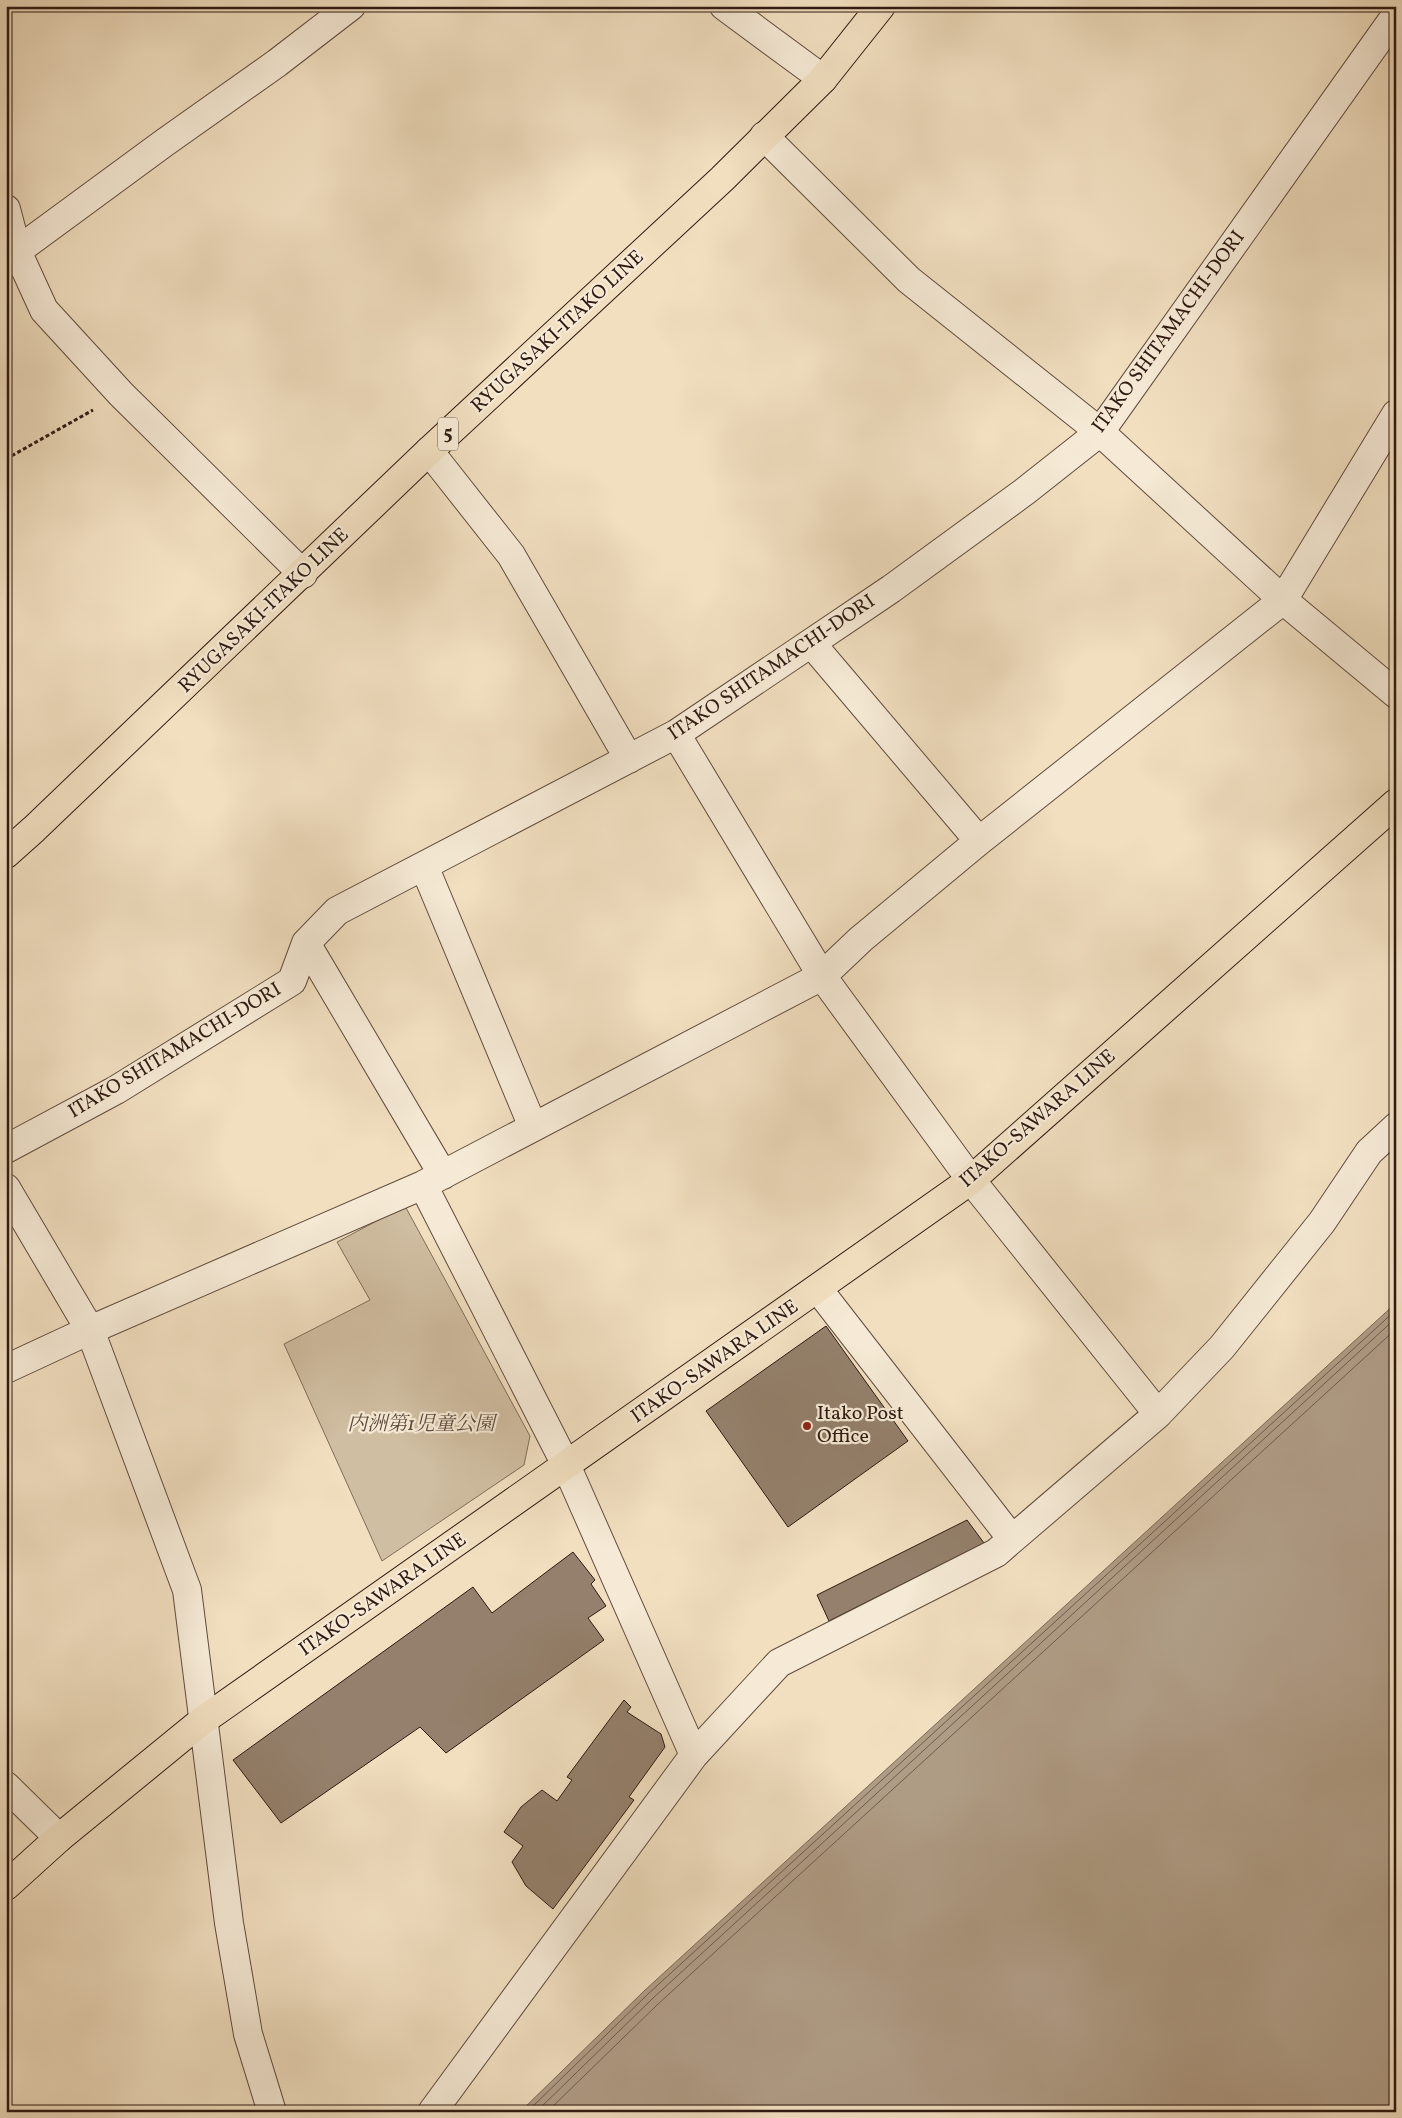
<svg xmlns="http://www.w3.org/2000/svg" width="1402" height="2118" font-family="Vollkorn,'Noto Serif JP',serif">
	<rect width="100%" height="100%" fill="#f1dfc0"/>
	<filter id="stains"><feTurbulence type="fractalNoise" baseFrequency=".004" numOctaves="4"/><feColorMatrix values="0 0 0 0 .2 0 0 0 0 .09 0 0 0 0 .02 0 0 0 .5 -.17"/></filter>
	<radialGradient id="worn" r=".72"><stop offset=".6" stop-color="#630" stop-opacity="0"/><stop offset="1" stop-color="#630" stop-opacity=".3"/></radialGradient>
	<path fill="#d0bea2" stroke="#806c5a" d="M405 1206 530 1436 524 1465 382 1561 284 1344 370 1300 337 1242Z"/>
	<path fill="#af9c85" stroke="#7c6857" d="M1396 1303V2112H520L644 1991Z"/>
	<g fill="none" stroke-linecap="round" stroke-linejoin="round">
		<path stroke="#6f5b4c" stroke-width="1" d="M527 2112 648 1994 1396 1310
			M536 2112 652 1999 1396 1318
			M547 2112 657 2005 1396 1329"/>
	</g>
	<path fill="#94806c" stroke="#2f1a12" d="M826 1326 908 1441 788 1527 706 1411Z
		M967 1520 984 1543 829 1621 817 1595Z
		M573 1552 595 1580 591 1584 606 1606 588 1618 604 1640 446 1753 420 1727 281 1823 233 1760 473 1587 492 1613Z
		M624 1700 631 1707 627 1712 661 1734 665 1747 629 1797 634 1800 553 1909 526 1886 512 1862 523 1846 504 1832 521 1807 542 1790 557 1801 572 1780 567 1777Z"/>
	<g fill="none" stroke-linecap="round" stroke-linejoin="round">
		<defs>
			<path id="minor" d="M724 6 823 79
				M764 136 909 280 1100 432 1283 600 1396 694
				M6 209 17 251 44 310 121 394 303 574
				M6 253 17 251 164 143 277 63 351 6
				M429 451 511 555 629 759
				M811 643 979 841
				M676 734 822 976 971 1180 1158 1414
				M424 866 533 1127
				M306 943 443 1175
				M6 1149 116 1090 292 981 306 943 337 911 676 734 891 589 1024 492 1100 432 1396 15
				M423 1185 566 1465 694 1755
				M6 1188 90 1330 187 1590 229 1923 248 2034 272 2112
				M818 1289 1012 1539
				M6 1369 90 1330 423 1185 822 976 861 939 979 841 1283 600 1396 414
				M6 1786 59 1838
				M432 2112 694 1755 779 1663 996 1553 1158 1414 1222 1347 1322 1222 1369 1152 1396 1127"/>
			<path id="major" d="M6 854 34 829 429 451 722 179 823 79 881 6
				M6 1886 59 1838 202 1721 971 1180 1396 803"/>
		</defs>
		<use href="#minor" stroke="#604b3e" stroke-width="30"/>
		<use href="#major" stroke="#2f1a12" stroke-width="30"/>
		<path stroke="#2f1a12" stroke-width="3" stroke-dasharray="4 2.5" stroke-linecap="butt" d="M6 459 93 410"/>
		<use href="#minor" stroke="#f6ead6" stroke-width="28"/>
		<use href="#major" stroke="#f1dfc0" stroke-width="28"/>
	</g>
	<circle fill="#8f2418" stroke="#f6ead6" stroke-width="2" cx="807" cy="1426" r="5"/>
	<g text-anchor="middle" dominant-baseline="central" stroke-width="4.5" stroke-linejoin="round" paint-order="stroke">
		<rect fill="#f6ead6" stroke="#6b584d" stroke-width="1" x="438" y="417.5" width="20" height="33" rx="4"/>
		<g font-size="19" font-weight="bold" fill="#2f1a12">
			<text x="448" y="434">5</text>
		</g>
		<g font-size="20" fill="#2f1a12" stroke="#f6ead6">
			<text transform="translate(558 332) rotate(-43)">RYUGASAKI-ITAKO LINE</text>
			<text transform="translate(1169 332) rotate(-54)">ITAKO SHITAMACHI-DORI</text>
			<text transform="translate(264 611) rotate(-44)">RYUGASAKI-ITAKO LINE</text>
			<text transform="translate(772 668) rotate(-34)">ITAKO SHITAMACHI-DORI</text>
			<text transform="translate(175 1051) rotate(-31)">ITAKO SHITAMACHI-DORI</text>
			<text transform="translate(1038 1119) rotate(-41)">ITAKO-SAWARA LINE</text>
			<text transform="translate(715 1362) rotate(-35)">ITAKO-SAWARA LINE</text>
			<text transform="translate(383 1595) rotate(-35)">ITAKO-SAWARA LINE</text>
		</g>
		<g font-size="20" fill="#2f1a12" stroke="#f6ead6" text-anchor="start">
			<text x="817" y="1414">Itako Post<tspan x="817" dy="23">Office</tspan></text>
		</g>
		<g font-size="20" font-style="italic" fill="#5f4b3d" stroke="#f6ead6">
			<text x="421" y="1425">内洲第1児童公園</text>
		</g>
	</g>
	<rect width="1402" height="2118" fill="none" stroke="#f1dfc0" stroke-width="25"/>
	<rect x="8" y="8" width="1387" height="2103" fill="none" stroke="#2f1a12" stroke-width="2.5"/>
	<rect x="12" y="12" width="1377" height="2093" fill="none" stroke="#2f1a12"/>
	<rect width="100%" height="100%" filter="url(#stains)"/>
	<rect width="100%" height="100%" fill="url(#worn)"/>
</svg>
